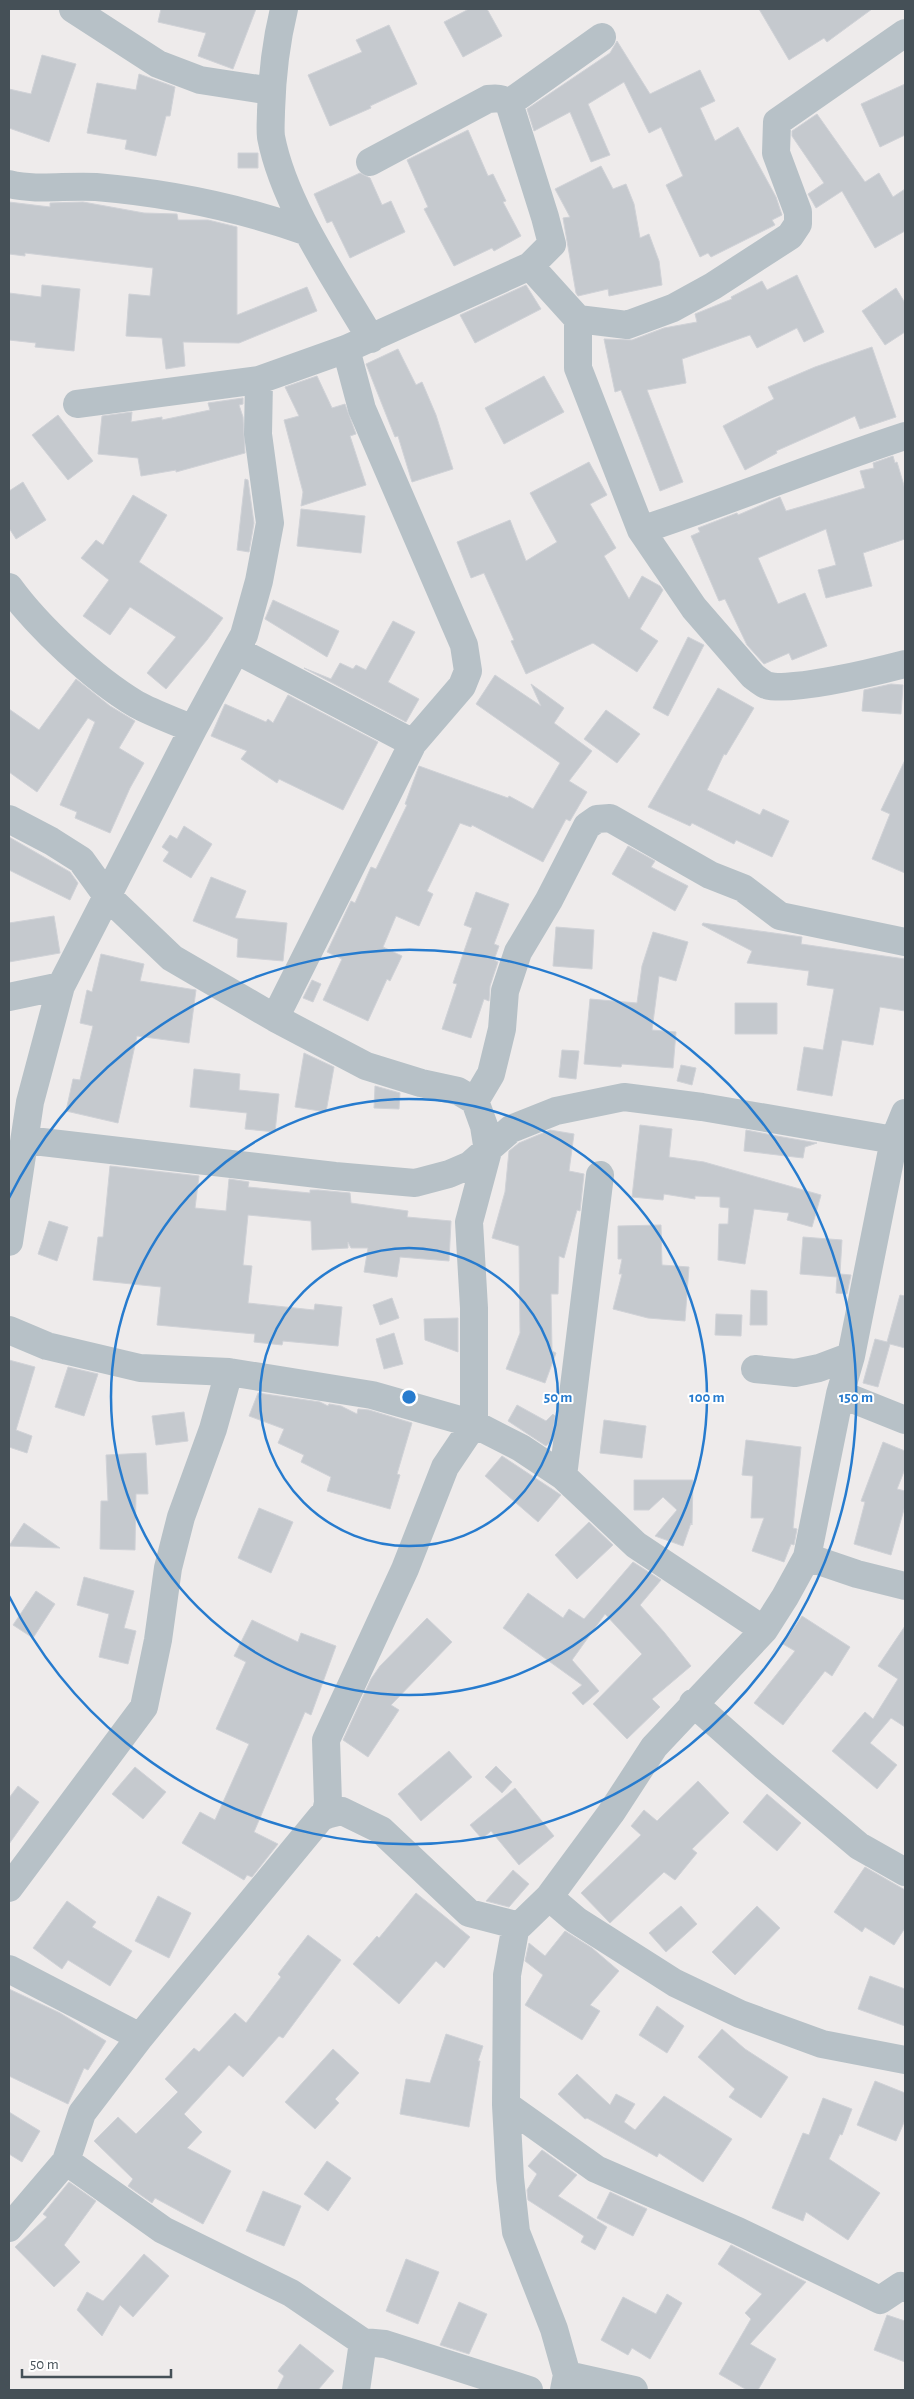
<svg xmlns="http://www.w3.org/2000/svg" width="914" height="2399" font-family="'Alegreya Sans',sans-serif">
	<rect width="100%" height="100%" fill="#eeebeb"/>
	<path fill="#c5c9ce" stroke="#d0d2d7" d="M161 9H256L233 69 198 56 206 33 158 22Z
		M469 9H487L502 36 463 57 444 22Z
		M759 9H872L827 42 824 38 789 60Z
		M389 25 417 84 370 106 371 108 330 126 308 75 362 52 356 40Z
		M617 41 650 94 700 70 715 101 700 108 715 141 738 127 776 197 782 215 772 220 775 225 711 257 708 253 700 257 666 185 683 176 661 127 649 133 624 82 588 104 610 155 591 162 570 112 534 131 527 109 610 53Z
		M42 55 76 64 49 142 9 128V89L31 94Z
		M139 74 175 87 170 116H166L156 156 125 149 127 140 87 133 97 83 136 90Z
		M905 84V135L880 147 861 104Z
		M817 114 865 182 879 173 893 197 905 189V231L875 248 842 191 816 208 808 194 824 183 792 136V131Z
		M468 130 488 176 493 174 506 201 503 202 521 236 494 251 492 248 454 266 424 209 428 207 407 160Z
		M238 153H258V168H238Z
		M601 166 613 189 626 184 634 204 640 238 649 234 659 261 662 285 609 296 608 289 578 296 576 293 563 218 570 217 555 189Z
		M360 173 370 178 382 205 391 201 405 232 350 258 332 221 327 223 314 194Z
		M9 202 50 207V203L83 202 144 213 177 214 178 220H208L237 227V315L307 287 317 311 239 343 183 342 185 366 166 369 162 338 126 336 129 294 150 296 153 268 25 253V256L9 254Z
		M797 275 824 332 804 342 797 328 757 348 750 335 682 359 686 383 647 390 683 482 660 491 621 390 615 392 604 339 632 340 664 328 697 322 695 314 732 299 731 297 762 281 767 290Z
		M42 285 80 289 74 351 35 347 36 343 9 340V293L41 297Z
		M526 285 541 309 475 343 460 315Z
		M896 288 905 303V332L885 345 862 311Z
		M872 347 896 417 860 429 855 416 776 451 777 453 745 470 723 426 774 399 768 387 815 367Z
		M398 349 416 385 422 382 436 415 453 469 412 482 398 436 395 437 366 364Z
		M317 376 332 408 345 404 356 434 350 436 366 485 301 506 303 492 284 420 299 416 285 387Z
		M544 376 564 412 504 444 485 408Z
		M243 398V404L239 405 243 417 245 453 176 472V470L141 476 138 458 98 454 102 416 132 412 131 422 162 417V420L210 410 208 403Z
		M58 415 93 461 68 480 32 435Z
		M893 456 895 463 897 462 905 489V539L863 553 872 586 826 598 818 570 836 565 826 529 758 558 778 604 805 593 827 646 792 660 789 653 764 664 747 645 725 599 719 601 691 536 700 532 698 528 737 513 738 515 780 497 786 511 865 488 860 471 874 468 873 463Z
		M589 462 607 495 590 504 616 548 604 556 629 599 642 576 660 586 663 590 640 629 658 641 637 672 593 643 526 674 511 641 514 640 484 573 471 578 457 542 510 520 526 561 557 542 530 493Z
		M245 479 248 480 254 523 249 552 237 550Z
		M23 482 46 520 16 539 9 528V491Z
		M133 495 167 515 139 562 223 618 207 640 166 689 147 673 176 637 130 607 110 635 83 616 109 580 81 558 96 540 103 545Z
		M301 509 365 516 361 553 297 546Z
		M273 600 339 631 327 657 265 619Z
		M393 621 415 632 388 682 419 699 406 722 304 668 331 679 340 663 353 669 356 665 366 670Z
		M688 637 704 645 668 716 653 708Z
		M495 675 541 706 531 684 564 708 554 723 592 751 569 781 587 792 570 821 566 819 543 862 472 825 471 827 460 823 427 891 433 894 419 926 396 916 383 947 402 956 390 981 387 979 368 1021 323 1000 342 959 327 952 351 901 355 903 371 867 376 869 407 805 405 804 419 766 508 798 509 796 533 809 560 763 476 704Z
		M76 679 110 706 135 721 119 748 144 763 130 788 110 833 75 818 77 812 60 805 95 722 88 718 37 792 9 772V709L39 730Z
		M891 684 903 685 901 714 862 711 864 690Z
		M718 688 754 708 726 755 724 754 707 790 760 815 763 809 789 821 772 857 736 840 734 844 692 823 690 826 648 807Z
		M288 695 378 742 343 810 279 779 277 783 241 759 247 751 211 736 225 704 266 722 268 719 273 723Z
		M606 710 640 734 617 763 584 739Z
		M905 760V873L872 859 890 814 881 810Z
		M184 826 212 844 191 878 163 861 169 852 162 847 170 835 177 839Z
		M9 837 70 872 78 883 70 900 9 870Z
		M628 846 655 861 651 867 688 886 675 911 612 874Z
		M211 877 246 891 235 918 287 923 283 961 237 957 238 939 193 921Z
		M476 892 509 904 494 944 499 946 494 960 498 962 490 986 489 1001 484 999 471 1038 442 1029 457 984 453 983 472 928 464 925Z
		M54 916 60 953 9 962V923Z
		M703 923 802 937 801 944 905 959V1011L880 1007 873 1045 842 1040 832 1096 797 1090 804 1047 823 1050 834 989 807 985 809 971 747 963 752 951 702 925Z
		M556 927 594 930 592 969 553 966Z
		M653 932 688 942 676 981 659 976 652 1030 676 1032 673 1068 622 1064 621 1067 584 1064 590 999 637 1003 642 966Z
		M101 954 144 964 140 981 196 990 189 1043 137 1036 118 1123 66 1111 73 1079 80 1080 93 1026 80 1023 87 990 92 992Z
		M312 980 321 984 313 1002 303 998Z
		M735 1003H777V1034H735Z
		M562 1050 579 1051 576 1079 559 1077Z
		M304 1053 334 1067 326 1112 295 1107Z
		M681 1065 696 1068 692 1085 677 1081Z
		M194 1069 240 1074 239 1090 279 1094 275 1132 245 1129 247 1113 190 1107Z
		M375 1086 400 1093 399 1109 374 1108Z
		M640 1125 672 1129 669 1157 704 1162 821 1195 812 1227 787 1220 789 1213 754 1209 745 1264 718 1260 719 1224H728L729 1208 720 1207V1197L695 1196V1199L664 1194 663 1200 632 1197Z
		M550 1130 574 1134 569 1171 584 1174 580 1211 577 1210 564 1258 559 1256 558 1294H551L552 1351 556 1353 545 1383 506 1369 520 1333 519 1246 492 1238 505 1192 509 1151 519 1143Z
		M746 1130 777 1136 817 1143 805 1147 803 1158 744 1151Z
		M110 1166 199 1176 195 1208 226 1211 229 1179 249 1182 248 1187 310 1193V1190H318L350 1193 351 1203 408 1211 407 1217 451 1221 449 1261 400 1257 397 1277 364 1272 368 1248H351L348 1242V1248L312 1250 311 1221 248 1215 243 1265 252 1266 248 1303 314 1310 315 1304 342 1307 338 1346 283 1341 282 1345 254 1342 255 1334 157 1325 161 1287 93 1280 98 1237H103Z
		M49 1221 68 1227 57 1261 38 1254Z
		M661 1225 662 1265 689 1267 685 1321 648 1318 613 1309 622 1274H619L622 1259H618V1226Z
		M803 1237 842 1240 840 1274 851 1275 847 1294 836 1293 837 1277 800 1274Z
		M751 1290 767 1291V1325H750Z
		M900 1295 905 1296V1348L890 1344 878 1387 863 1383 875 1339 887 1342Z
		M392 1298 399 1318 380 1325 373 1305Z
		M716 1314 742 1315 741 1336 715 1335Z
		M458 1318V1352L425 1340 424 1319Z
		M394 1333 403 1364 384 1369 376 1339Z
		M9 1360 35 1367 16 1430 32 1436 27 1453 9 1447Z
		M68 1367 98 1374 84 1416 55 1407Z
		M258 1393 320 1402 328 1406 329 1404 341 1406 357 1414 358 1409 369 1410 412 1423 397 1474 400 1475 390 1509 327 1491 331 1477 301 1462 304 1455 278 1443 284 1429 249 1416Z
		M517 1405 546 1421 553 1414 555 1416 552 1440 546 1446 508 1421Z
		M184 1412 188 1441 156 1445 152 1416Z
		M604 1420 646 1426 642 1458 600 1453Z
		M746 1440 801 1447 793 1528 797 1529 794 1545 791 1544 784 1562 752 1551 764 1518H751L753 1476 742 1475Z
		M883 1442 905 1451V1469L897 1489 905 1491V1506L891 1555 854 1544 865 1502 861 1501Z
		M146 1453 148 1494H136L135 1550 100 1549 101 1501H108L106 1455Z
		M502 1456 561 1495 538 1522 485 1476Z
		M634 1480H693L692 1525 691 1523 683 1546 655 1536 677 1510 663 1497 649 1510H634Z
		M259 1508 293 1522 271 1573 238 1558Z
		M589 1522 613 1545 577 1579 555 1555Z
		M24 1523 60 1548 9 1546Z
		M633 1562 661 1580 640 1605 664 1632 691 1666 652 1699 660 1707 627 1739 593 1704 642 1654 605 1614 572 1660 599 1691 583 1705 572 1693 582 1685 503 1628 528 1593 563 1618 569 1609 584 1619Z
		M84 1577 134 1591 124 1628 136 1631 128 1664 99 1657 109 1614 77 1605Z
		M36 1591 55 1604 33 1638 13 1625Z
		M802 1616 850 1647 832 1676 825 1671 783 1725 754 1703 795 1651 783 1644Z
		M427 1618 452 1642 391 1705 399 1710 368 1757 343 1740 371 1679 380 1666Z
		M252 1620 298 1642 301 1633 336 1646 311 1715 305 1712 254 1832 278 1844 252 1877 247 1875 244 1880 182 1843 200 1812 215 1820 249 1744 216 1729 246 1662 234 1656Z
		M905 1626V1727L891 1718 870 1743 897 1765 877 1789 832 1751 865 1712 873 1719 898 1679 878 1666Z
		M449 1751 472 1777 421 1821 398 1794Z
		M496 1766 512 1782 502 1793 485 1777Z
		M135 1767 166 1792 143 1819 112 1794Z
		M698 1781 729 1813 692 1849 697 1853 675 1880 664 1872 610 1923 581 1893 641 1835 631 1826 644 1810 657 1821Z
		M18 1786 39 1802 9 1844V1798Z
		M515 1788 554 1836 519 1865 491 1831 482 1839 470 1825Z
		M767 1794 801 1823 777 1851 743 1822Z
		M865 1867 905 1890V1928L894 1945 865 1927 862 1932 834 1912Z
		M513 1870 529 1884 509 1907 486 1901Z
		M416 1893 470 1937 444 1968 436 1961 399 2004 353 1964 377 1936 379 1938Z
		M158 1896 191 1913 169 1958 135 1941Z
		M67 1901 96 1922 92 1927 132 1951 110 1986 68 1960 62 1969 33 1948Z
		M681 1906 697 1924 666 1952 649 1933Z
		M757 1906 780 1928 735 1975 712 1952Z
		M565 1931 592 1948 619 1971 590 2005 600 2011 582 2040 525 2005 543 1975 525 1961 529 1943 545 1956Z
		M308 1935 341 1960 283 2038 279 2036 243 2077 229 2065 184 2114 202 2132 187 2148 231 2171 203 2224 155 2198 152 2203 128 2186 133 2179 94 2141 118 2117 136 2134 178 2092 165 2079 194 2048 199 2052 235 2013 246 2023 281 1977 278 1974Z
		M870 1976 905 1989V2026L858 2009Z
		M9 1989 60 2013 106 2041 88 2070 84 2068 68 2104 9 2076Z
		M657 2006 684 2026 667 2053 639 2035Z
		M722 2029 745 2049 788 2077 761 2118 729 2097 735 2089 698 2057Z
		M446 2034 483 2046 478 2061H480L469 2127 400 2114 406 2079 430 2083Z
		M333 2049 359 2073 335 2099 339 2103 315 2129 285 2102Z
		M577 2074 610 2105 616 2094 635 2104 624 2122 635 2130 664 2096 732 2139 703 2182 659 2153 657 2157 587 2118 585 2119 558 2094Z
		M875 2081 905 2093V2120L896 2141 857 2125Z
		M823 2098 852 2109 842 2135 840 2134 829 2159 880 2193 848 2240 806 2212 803 2221 772 2208 803 2133 809 2135Z
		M9 2112 40 2131 22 2162 9 2154Z
		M542 2150 577 2175 558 2196 607 2227 595 2250 581 2242 584 2236 528 2200 527 2190 537 2174 528 2166Z
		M327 2161 351 2178 328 2211 304 2194Z
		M69 2182 96 2201 64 2245 80 2262 54 2287 15 2247 47 2217 43 2214Z
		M263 2191 301 2206 284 2246 246 2231Z
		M610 2192 647 2209 633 2236 597 2218Z
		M731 2245 806 2282 750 2344 776 2359 758 2390H747L719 2374 751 2319 745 2313 762 2294 718 2264Z
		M144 2254 169 2276 133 2317 120 2305 102 2336 77 2310 87 2292 103 2301Z
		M406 2259 439 2272 418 2324 386 2311Z
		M667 2294 682 2303 650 2359 632 2348 628 2355 601 2340 623 2297 656 2314Z
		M459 2302 487 2314 469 2354 440 2345Z
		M887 2315 905 2321V2362L874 2350Z
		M300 2344 334 2371 318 2390H277L284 2376 278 2371Z"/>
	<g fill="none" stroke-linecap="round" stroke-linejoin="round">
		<path stroke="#b7c1c7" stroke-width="28" d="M73 9 158 64 200 80 272 91
			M284 9C276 42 272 76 271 111 271 119 270 129 271 137 284 205 336 279 371 339
			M509 103 602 37
			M9 184C37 191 67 185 96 187 168 193 241 208 308 232
			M530 266 578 319V368L641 530 694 608 753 676C757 679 762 683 766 685 791 693 878 671 905 664
			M578 319 627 325 673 308 713 286 790 236 798 224V212L776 153 777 122 905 33
			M77 404 259 380 346 349 530 266 552 244 545 217 509 103C502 98 496 98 488 99L370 162
			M641 530C730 501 816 465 905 436
			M9 587C38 627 94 679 136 704 154 714 175 721 193 729
			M236 650 413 743
			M9 819 51 841 81 860 107 896 172 958 275 1018 366 1066 421 1083 458 1091 475 1101
			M9 997 61 986
			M275 1018 413 743 462 686 468 671 464 645 362 409 346 349
			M25 1140 335 1176 415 1183 449 1174 470 1165 511 1129 556 1111 624 1097 702 1107 894 1140
			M9 1242 30 1102 61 986 193 729 244 635 259 581 270 523 258 434 259 380
			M9 1330 47 1346 140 1368 229 1372 372 1395 474 1424 521 1448 563 1476 636 1545 764 1630
			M755 1369 795 1373 819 1368 851 1356
			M840 1394 905 1420
			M563 1476 600 1175
			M807 1557 857 1574 905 1586
			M693 1703 764 1766 859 1846 905 1872
			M325 1816 328 1803 326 1740 405 1569 445 1467 474 1424V1308L469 1222 488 1151 484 1126 475 1101 491 1074 502 1029 505 991 518 952 549 900 587 826 597 819 610 818 710 875 743 888 780 916 905 942
			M9 1888 144 1707 158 1640 168 1568 181 1517 213 1429 229 1372
			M549 1897 576 1920 675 1983 740 2014 822 2044 905 2060
			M9 1969 140 2037 82 2113 66 2161 9 2228
			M140 2037 322 1816 342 1811 381 1830 469 1913 516 1925
			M506 2105 596 2169 738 2231 880 2300 901 2286 905 2288
			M66 2161 163 2230 291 2293 363 2342 385 2344 529 2390
			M567 2375 634 2390
			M356 2390 363 2342
			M564 2390 567 2375 554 2329 516 2232 510 2178 506 2105 507 1975 516 1925H520L549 1897 611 1813 654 1747 764 1630 785 1597 807 1557 840 1394 851 1356 894 1140 905 1113"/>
	</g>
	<g fill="none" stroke="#267bce" stroke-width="2.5">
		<circle cx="409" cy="1397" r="149"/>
		<circle cx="409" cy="1397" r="298"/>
		<path d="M9 1198A447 447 0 1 1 9 1596"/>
	</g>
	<circle cx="409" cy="1397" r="8" fill="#267bce" stroke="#fff" stroke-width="2.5"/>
	<g font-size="15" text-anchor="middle" font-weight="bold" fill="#267bce" stroke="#fff" stroke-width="4" stroke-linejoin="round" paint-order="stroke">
		<text x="558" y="1402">50 m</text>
		<text x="707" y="1402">100 m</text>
		<text x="856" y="1402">150 m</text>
	</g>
	<rect width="914" height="2399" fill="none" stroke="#455057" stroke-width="20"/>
	<path d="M22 2369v8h149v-8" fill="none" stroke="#455057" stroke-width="2.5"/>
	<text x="30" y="2369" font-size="15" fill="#455057" stroke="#ffffff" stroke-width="4" paint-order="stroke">50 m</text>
</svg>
